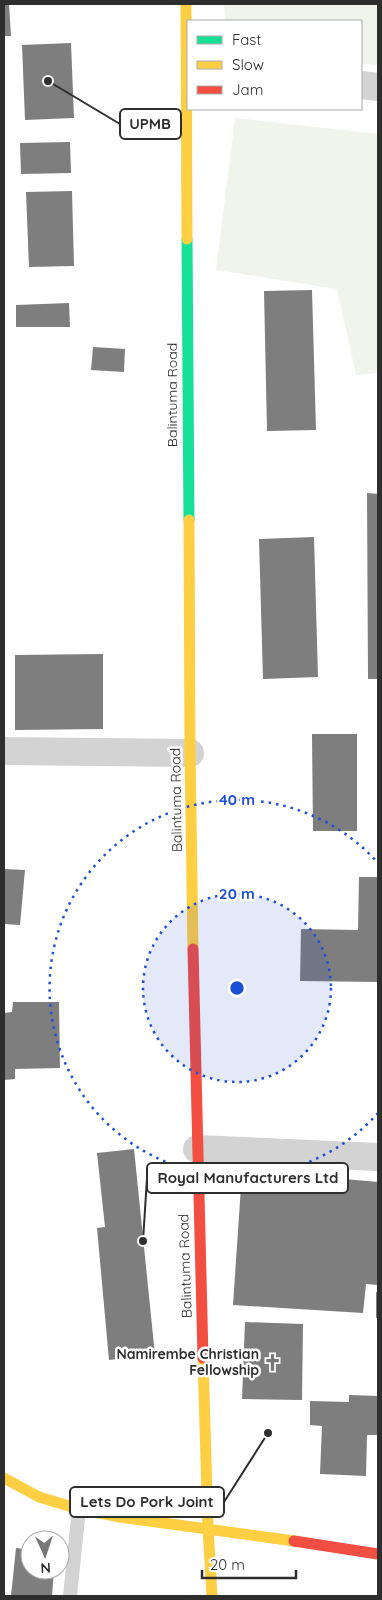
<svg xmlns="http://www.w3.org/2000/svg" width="382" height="1600" font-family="Quicksand,sans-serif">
	<rect width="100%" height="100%" fill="#fff"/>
	<path fill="#f1f4ec" d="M224 4H378V65L361 64V21H225Z
		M235 118 378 134V373L356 375 337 289 216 270Z"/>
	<path fill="#7e7e7e" d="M4 4H9L11 36H4Z
		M71 43 74 118 25 120 22 45Z
		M70 142 71 173 21 174 20 143Z
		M72 191 74 266 29 267 26 192Z
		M312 290 316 430 267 431 264 291Z
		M69 303 70 327H16V305Z
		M93 347 125 349 124 372 91 370Z
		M367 493 378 494V679H368Z
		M314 537 318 677 263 679 259 539Z
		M103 654V729L15 730V655Z
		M312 734H357V831H313Z
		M4 869 25 870 20 925 4 924Z
		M359 877H378V982L300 981 301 929 358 930Z
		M13 1002H59L60 1068 15 1069V1079L4 1080V1013L12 1012Z
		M134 1149 155 1355 109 1360 97 1228 105 1227 97 1153Z
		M243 1157 296 1161 295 1180 332 1183 333 1178 378 1182V1285L366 1284 363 1313 233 1305Z
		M376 1292H378V1318H376Z
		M245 1322 303 1324 302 1400 242 1399Z
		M349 1395 378 1396V1435H367L366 1476 320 1474 322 1426 310 1425V1401L349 1402Z
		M16 1548 30 1550V1570H54L52 1596H11Z"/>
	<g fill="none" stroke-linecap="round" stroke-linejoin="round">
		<path stroke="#d3d3d3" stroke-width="14" d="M70 1596 79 1509"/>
		<path stroke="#d3d3d3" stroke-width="28" d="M361 85 378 87
			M4 751 190 753
			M197 1149 378 1157"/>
		<path stroke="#16e098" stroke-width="11" d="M187 239 189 520"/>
		<path stroke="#ffcf43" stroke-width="11" d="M186 4 187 239
			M189 520 190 753 193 949
			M203 1358 208 1528 212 1596
			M4 1478 39 1497 79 1509 120 1517 294 1541"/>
		<path stroke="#f24e42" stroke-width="11" d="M193 949 203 1358
			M294 1541 378 1554"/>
	</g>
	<circle cx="237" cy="988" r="94" fill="#1d4ed8" fill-opacity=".12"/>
	<g fill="none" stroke="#1d4ed8" stroke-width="2.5" stroke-dasharray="2.5 5">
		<circle cx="237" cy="988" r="94"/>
		<path d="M378 1113A188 188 0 1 1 378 863"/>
	</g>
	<defs>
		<symbol id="church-bare" viewBox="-9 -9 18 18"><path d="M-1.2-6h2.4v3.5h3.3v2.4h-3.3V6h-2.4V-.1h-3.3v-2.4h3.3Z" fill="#777" stroke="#fff" stroke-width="2.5" paint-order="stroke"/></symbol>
	</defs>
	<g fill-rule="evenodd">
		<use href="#church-bare" x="260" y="1350" width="25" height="25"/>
	</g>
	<g text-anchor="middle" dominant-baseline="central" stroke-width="5" stroke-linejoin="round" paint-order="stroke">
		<g font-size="14" fill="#2e2e2e" stroke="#fff">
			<text transform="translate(172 395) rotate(-90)">Balintuma Road</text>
			<text transform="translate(176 800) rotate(-91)">Balintuma Road</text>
			<text transform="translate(185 1266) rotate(-92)">Balintuma Road</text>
		</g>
		<g font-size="14" font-weight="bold" fill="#2e2e2e" stroke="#fff" text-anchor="end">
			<text x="259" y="1354">Namirembe Christian<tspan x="259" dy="16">Fellowship</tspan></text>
		</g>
	</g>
	<circle cx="237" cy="988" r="8" fill="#1d4ed8" stroke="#fff" stroke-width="2.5"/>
	<g font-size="15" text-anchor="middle" font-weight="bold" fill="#1d4ed8" stroke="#fff" stroke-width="5" stroke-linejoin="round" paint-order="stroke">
		<text x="237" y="805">40 m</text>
		<text x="237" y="899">20 m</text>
	</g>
	<path fill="none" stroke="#2e2e2e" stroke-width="2" d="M48 81L120 124M143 1241L147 1178M268 1433L224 1502"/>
	<g fill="#2e2e2e" stroke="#fff" stroke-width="2">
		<circle cx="48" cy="81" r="5"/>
		<circle cx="143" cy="1241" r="5"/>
		<circle cx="268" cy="1433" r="5"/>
	</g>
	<g fill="#fff" stroke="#2e2e2e" stroke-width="2">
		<rect x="120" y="109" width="61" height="30" rx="5"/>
		<rect x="147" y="1163" width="201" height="30" rx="5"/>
		<rect x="70" y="1487" width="154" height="30" rx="5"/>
	</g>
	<g font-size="15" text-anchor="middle" font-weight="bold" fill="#2e2e2e">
		<text x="150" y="129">UPMB</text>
		<text x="248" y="1183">Royal Manufacturers Ltd</text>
		<text x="147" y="1507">Lets Do Pork Joint</text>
	</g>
	<rect width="382" height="1600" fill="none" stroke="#2e2e2e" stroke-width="10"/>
	<rect x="187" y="20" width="175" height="90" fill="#ffffff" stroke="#ababab"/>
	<rect x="197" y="36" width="25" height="8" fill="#16e098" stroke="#ababab"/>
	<text x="232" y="45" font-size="15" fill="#2e2e2e">Fast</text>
	<rect x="197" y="61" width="25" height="8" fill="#ffcf43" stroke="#ababab"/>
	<text x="232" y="70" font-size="15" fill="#2e2e2e">Slow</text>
	<rect x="197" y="86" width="25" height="8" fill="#f24e42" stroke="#ababab"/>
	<text x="232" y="95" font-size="15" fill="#2e2e2e">Jam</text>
	<g transform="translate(45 1555) rotate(177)"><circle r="24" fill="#ffffff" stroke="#ababab"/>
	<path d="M0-4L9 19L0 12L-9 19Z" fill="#777777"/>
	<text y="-8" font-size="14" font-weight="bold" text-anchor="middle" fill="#2e2e2e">N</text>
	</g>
	<path d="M202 1570v8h94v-8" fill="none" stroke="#2e2e2e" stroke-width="2.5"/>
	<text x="210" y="1570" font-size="15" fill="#2e2e2e" stroke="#ffffff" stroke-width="4" paint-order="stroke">20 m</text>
</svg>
